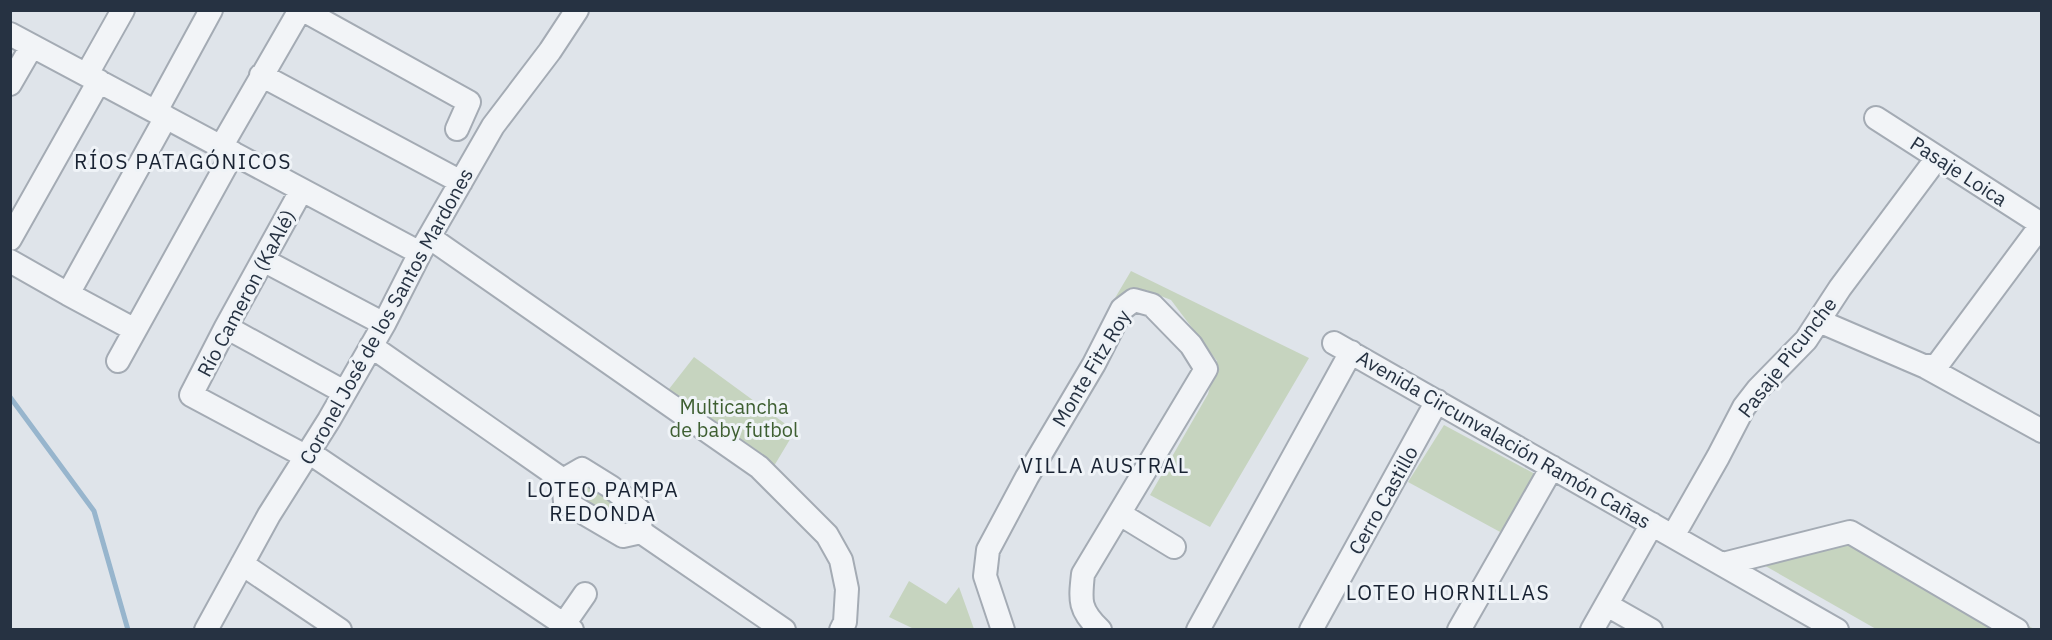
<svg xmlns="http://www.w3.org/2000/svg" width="2052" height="640" font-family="'IBM Plex Sans',sans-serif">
	<rect width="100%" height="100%" fill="#dfe4ea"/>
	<path fill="#c6d4bf" d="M1131 271 1309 358 1210 527 1150 495 1208 394 1217 361 1171 300 1146 290 1115 298Z
		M694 357 795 431 771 471 662 398Z
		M1444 425 1535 474 1502 533 1408 482Z
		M584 477 632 507 628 530 571 498 573 480Z
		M1852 522 2034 629H1876L1739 551Z
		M909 581 946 604 959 587 974 629H914L889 617Z"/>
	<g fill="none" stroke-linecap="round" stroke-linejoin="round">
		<path stroke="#97b5cd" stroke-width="5" d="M10 11 11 10
			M10 397 94 511 128 630"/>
		<defs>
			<path id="minor" d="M303 10 469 102 457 129
				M10 34 420 253
				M87 74 123 10
				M261 75 461 182
				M10 84 32 46
				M156 111 211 10
				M1876 118 2041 224
				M221 147 300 10
				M301 191 226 327 191 395 307 457
				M429 237 759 467 827 535 841 560 847 589 845 622 841 630
				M10 239 99 81
				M263 260 384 324
				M10 261 68 294 135 330
				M68 294 166 117
				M1819 321 1926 367 1938 364 2042 224
				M226 327 344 392
				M1334 343 1837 630
				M371 346 563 480
				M118 361 233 153
				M1926 367 2042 431
				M310 453 572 630
				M1120 514 1174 547
				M641 532 623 536 565 502 563 480 582 469 611 487 639 510 641 532 784 630
				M1673 536 1718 457 1744 407 1758 389 1806 340 1840 288 1937 158
				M242 564 340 630
				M1723 564 1850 532 2017 630
				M1607 605 1651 630
				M206 630 269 515 329 420 384 324 420 253 493 126 550 51 577 10
				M560 630 585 594
				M1003 630 985 576 988 550 1027 477 1094 364 1122 309 1134 300 1152 305 1191 345 1206 369 1083 574C1080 601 1079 610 1100 630
				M1198 630 1351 352
				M1311 630 1437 401
				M1459 630 1552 467
				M1592 630 1652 524"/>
		</defs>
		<use href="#minor" stroke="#a4abb4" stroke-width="26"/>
		<use href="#minor" stroke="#f2f4f7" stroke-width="22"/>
	</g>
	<g text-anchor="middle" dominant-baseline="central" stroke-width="6" stroke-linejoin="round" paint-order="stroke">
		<g font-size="20" fill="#263242" stroke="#eff3f7">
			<text transform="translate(1959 171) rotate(33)">Pasaje Loica</text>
			<text transform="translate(246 293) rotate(-62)">Río Cameron (KaAlé)</text>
			<text transform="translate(386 316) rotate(-61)">Coronel José de los Santos Mardones</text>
			<text transform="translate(1787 357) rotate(-52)">Pasaje Picunche</text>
			<text transform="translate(1091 368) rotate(-59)">Monte Fitz Roy</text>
			<text transform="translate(1504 439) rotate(30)">Avenida Circunvalación Ramón Cañas</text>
			<text transform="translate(1383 500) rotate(-61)">Cerro Castillo</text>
		</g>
		<g font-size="20" fill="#3e5f32" stroke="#eff3f7">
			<text x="734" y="406">Multicancha<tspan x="734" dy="23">de baby futbol</tspan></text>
		</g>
		<g font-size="21" letter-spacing="1.5" fill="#192333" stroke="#eff3f7">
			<text x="183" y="161">RÍOS PATAGÓNICOS</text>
			<text x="1105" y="465">VILLA AUSTRAL</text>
			<text x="603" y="489">LOTEO PAMPA<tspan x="603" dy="24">REDONDA</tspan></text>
			<text x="1448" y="592">LOTEO HORNILLAS</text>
		</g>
	</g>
	<rect width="2052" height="640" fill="none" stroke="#263242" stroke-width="24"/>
</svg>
